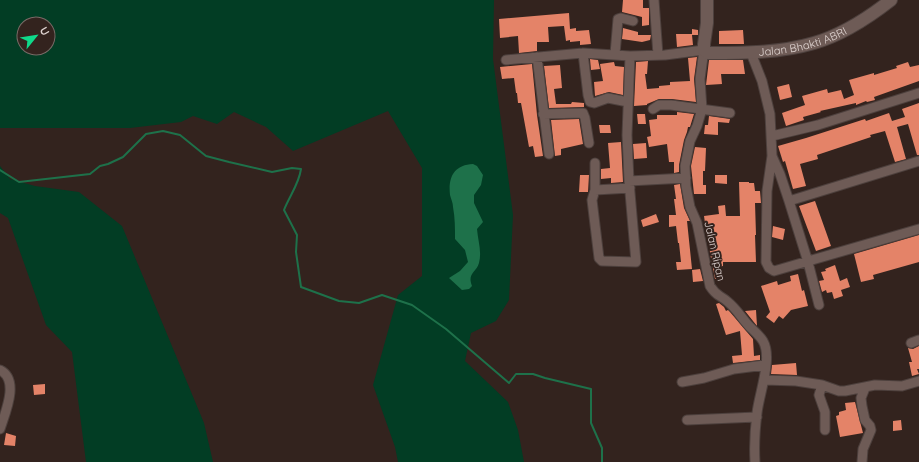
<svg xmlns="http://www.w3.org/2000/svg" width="919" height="462" font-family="Quicksand,sans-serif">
	<rect width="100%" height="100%" fill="#33231e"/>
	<path fill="#023d24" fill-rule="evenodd" d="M0 0H494L493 59 513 215 509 300 496 321 471 333 465 361 508 402 518 430 524 462H398L395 447 373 385 398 295 422 276V168L388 111 293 151 266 127 234 112 217 124 193 116 181 122 130 128H0ZM24 24H48V48H24Z
		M0 166 10 179 35 186 79 192 122 226 204 423 213 462H86L72 352 46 325 8 218 0 213Z"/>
	<path fill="#1e714a" d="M473 164 477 166 483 175 481 185 474 195V203L483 222 477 229C478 241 482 251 479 263 476 273 467 273 472 286L469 289 462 290 449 278 460 271 468 262 465 250 455 239C455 228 455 218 453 207 453 203 451 199 450 195 448 177 454 165 473 164Z"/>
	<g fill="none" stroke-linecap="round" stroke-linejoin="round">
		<path stroke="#1e714a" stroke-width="2" d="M0 170 19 182 90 174 100 166 108 164 123 157 146 134 163 131 180 135 206 156 229 162 272 172 292 168 301 169C299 184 289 197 284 210L297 235 296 252 301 287 339 301 359 303 382 295 412 305 446 329 509 383 516 374H533L545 378 591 389V423L602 448V462"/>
	</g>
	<path fill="#e48368" d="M623 0H643V8H649V25L642 26V17L622 12Z
		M569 13 570 29 576 28V31L589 30 591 44 580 45V41L570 42V40L566 41 564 26 548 27 549 42H537V51L519 53 518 36 500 38 499 19Z
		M623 28 638 32V35H651L650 40 642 42 622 39Z
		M692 29 698 30V35H692L693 45 677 47 676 34H692Z
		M743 30 744 44H719V31Z
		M697 57 694 79 696 102 672 99H659L647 104V105L634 106 636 62 648 61 647 74H645L647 89 659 88V86L670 85V82L690 81 688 58Z
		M590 59 598 60 600 69 591 70Z
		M709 60H743L745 74H721L722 84 706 85Z
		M614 62 615 66 624 67 623 95 609 92 595 96 594 82 603 81 600 64Z
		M908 62 910 67 919 65V81L874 97 875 100 867 102 866 101 856 105V103L820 111 821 112 803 117 804 120 786 126 782 113 805 105 802 96 827 89 828 93 841 90 844 99 854 95 849 80 874 73V75L897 68 896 66Z
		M532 64 537 115 543 156 535 157 533 146 529 147 521 103H518L517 93H516L514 78 502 79 500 67Z
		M560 65 562 88 554 89 556 104H571L572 102 584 103V107L549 108 544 66Z
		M789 84 792 97 780 100 777 87Z
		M919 103V155H917L908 124 897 127 906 159 895 162 885 131 870 135 871 137 817 155 818 159 800 164 806 186 793 189 785 161 783 162 778 146 806 138 865 119 866 121 889 113 892 121 905 117 902 109Z
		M677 112 694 114 690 127H688L687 132 684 140 679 165V172L674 173V162H669L667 144 649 147 647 137 651 136 649 120 657 119V115H677Z
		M637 114H645L646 124H638Z
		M709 116 730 119 729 123 718 122V135L704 134 705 125H708Z
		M579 119 583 144 561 149V155L555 156 551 120Z
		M599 125H610L611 133H600Z
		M621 142 623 182 611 183V178L601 179V169L610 168 608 143Z
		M646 143 647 158 634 159 633 144Z
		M695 147 706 148 705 171H703V185H706V194H694L691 166Z
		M580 175H589L588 192H579Z
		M715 175H727V184L715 183Z
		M739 182H749V183H754L755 191H760L761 203H755L756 235H755L756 262H723V266L718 267 719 278 715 279 710 253 709 237H707L704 216 719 214 718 206 725 205 726 216H740Z
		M680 184 684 208 690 221H687L692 269 677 270 676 262H681L679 243H678L676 226 669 227V215H676L674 199H676L674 185Z
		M815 201 831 246 816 251 799 206Z
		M656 214 659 222 643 227 641 220Z
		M773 226 785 229 783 240 772 237Z
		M919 235V262L873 275 874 279 861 282 854 254Z
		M835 265 840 281 847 278 850 287 841 290 843 296 834 299 832 292 827 293 826 290 822 292 819 281 824 280 821 272 826 271 825 269Z
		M700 269 703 281 693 282 692 270Z
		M798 274 802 291 804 290 808 306 791 310 783 319 779 316 774 323 766 317 770 312 761 286 777 281 778 285 791 281 790 276Z
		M719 303 724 307 726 311 728 310 730 312 753 339 754 356 760 355V360L733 363 732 356 742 355 740 331 726 335 716 304Z
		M756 310 757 326 745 311Z
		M919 346V369H917L919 374 912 376 909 362H912L908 348 913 349Z
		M796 363 797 375 771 374 772 365Z
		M45 384V394L34 395 33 385Z
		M855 402 863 433 840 437 836 416 839 415V412L846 410 845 403Z
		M901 420 902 430 893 431V421Z
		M6 433 16 436 15 446 4 445Z"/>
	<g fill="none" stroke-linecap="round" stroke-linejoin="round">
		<defs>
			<path id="street" d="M654 0 658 55
				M583 53 588 95 590 102 594 103 608 98 628 102
				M751 53 762 81 770 114 772 156 780 174 789 201 808 262 819 305
				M615 54 618 19 621 18 633 21
				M537 57 549 154
				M506 60 583 53 630 56
				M653 109 659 105H671L730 113
				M543 114 583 113 585 118 589 143
				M772 136 818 125 919 93
				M772 156 767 191 766 262 769 268 774 271 919 229
				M595 163V190L630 188
				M629 181 686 178
				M595 190 592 200 599 258 602 261 636 262 629 181 627 135 630 56 665 55 704 50 700 79 702 109 697 126 690 141 685 166 686 186 690 207 697 223 710 286C717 297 719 294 728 302 737 309 742 319 750 327 755 332 759 335 763 341 773 358 759 394 757 413 755 429 754 446 755 462
				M789 201 919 161
				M911 343 919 340
				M0 370C20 380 5 413 0 429
				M764 380 796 381 822 385 839 391H845L875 385 902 386 919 381
				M682 382 704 378 734 369 765 365
				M822 385 819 395 825 412V430
				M687 420 757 417
				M862 462 863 449 871 430 870 426 865 420 862 406 861 398 865 388"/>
			<g id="secondary">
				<path id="s1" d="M707 0V23L704 44V50L708 53C743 53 780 53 814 43 842 35 868 18 891 0"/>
			</g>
		</defs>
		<use href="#street" stroke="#4d403d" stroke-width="11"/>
		<use href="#secondary" stroke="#4d403d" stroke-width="14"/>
		<use href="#street" stroke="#6e5b56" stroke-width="9"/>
		<use href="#secondary" stroke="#6e5b56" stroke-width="12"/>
	</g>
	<g text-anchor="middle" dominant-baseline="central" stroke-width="4" stroke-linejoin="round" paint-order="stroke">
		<g font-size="11" fill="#e0d5d2" stroke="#33231e">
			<text stroke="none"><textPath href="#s1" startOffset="151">Jalan Bhakti ABRI</textPath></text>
			<text transform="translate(715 251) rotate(77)">Jalan Ripan</text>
		</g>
	</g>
	<g transform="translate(36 36) rotate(60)"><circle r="19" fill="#33231e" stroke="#786a66"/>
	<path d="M0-3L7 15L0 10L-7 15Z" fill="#0fd98a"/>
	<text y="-6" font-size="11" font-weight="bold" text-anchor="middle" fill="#e0d5d2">U</text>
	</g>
</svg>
